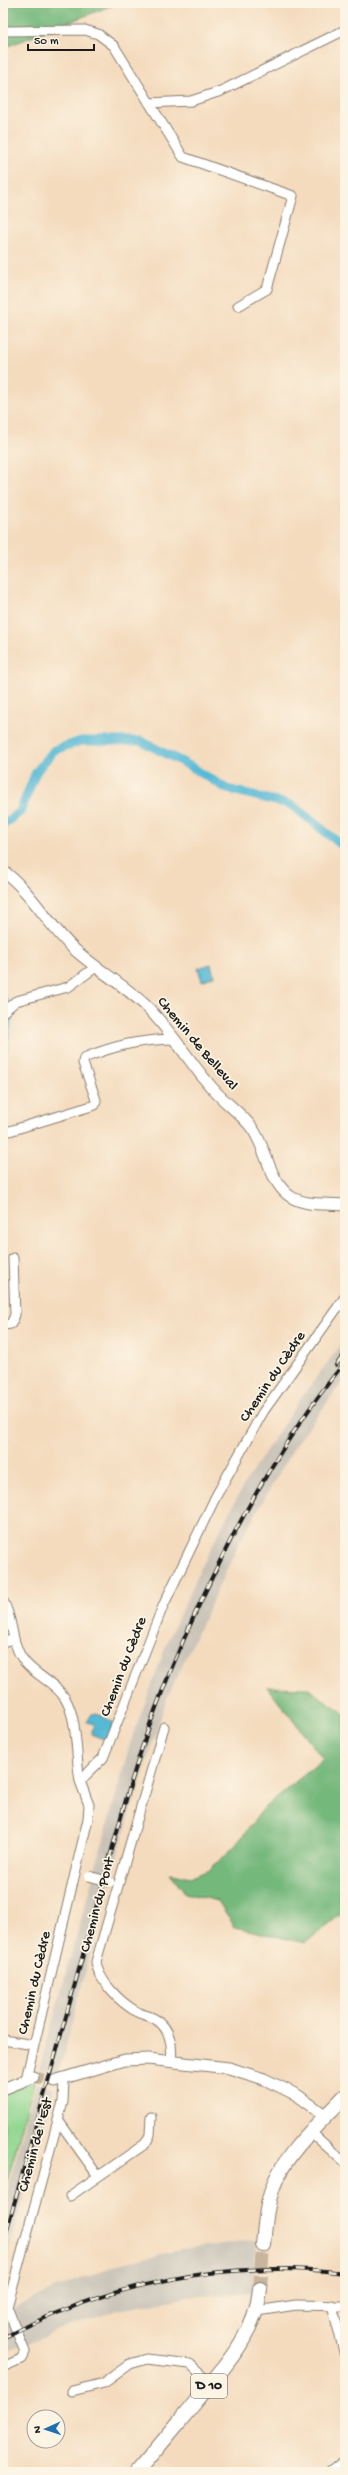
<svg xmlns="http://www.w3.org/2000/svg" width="348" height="2475" font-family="'Gochi Hand',sans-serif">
	<rect width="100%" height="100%" fill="#fcf5e5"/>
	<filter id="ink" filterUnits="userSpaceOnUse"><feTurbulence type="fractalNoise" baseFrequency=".025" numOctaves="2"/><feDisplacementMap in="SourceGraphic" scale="8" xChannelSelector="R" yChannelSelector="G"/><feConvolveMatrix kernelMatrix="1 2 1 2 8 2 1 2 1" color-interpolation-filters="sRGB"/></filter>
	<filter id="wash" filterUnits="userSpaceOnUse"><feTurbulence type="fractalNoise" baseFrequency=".012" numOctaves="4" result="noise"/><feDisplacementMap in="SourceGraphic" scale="16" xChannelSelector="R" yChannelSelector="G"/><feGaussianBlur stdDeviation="0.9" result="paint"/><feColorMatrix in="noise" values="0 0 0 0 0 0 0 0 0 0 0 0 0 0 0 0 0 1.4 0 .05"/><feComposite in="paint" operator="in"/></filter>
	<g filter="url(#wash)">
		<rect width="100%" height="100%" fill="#f4dbbe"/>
		<path fill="#c9c3b8" d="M345 1339V1378L293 1449 240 1541 167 1698 112 1872 58 2075 39 2070 130 1744 168 1640 201 1568 244 1484 300 1399Z
			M36 2083 54 2088 3 2272V2206Z
			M257 2240 253 2292 189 2297 118 2310 56 2331 3 2354V2313L56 2288 122 2263 189 2248Z"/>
		<path fill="#91d791" stroke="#567a56" d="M33 2081 34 2082 6 2185H3V2095Z"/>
		<path fill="#74b87b" stroke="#486a4c" d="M3 3H118L3 48Z
			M267 1687 307 1688 345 1714V1911L305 1943 235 1927 218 1901 185 1893 170 1874 192 1877 209 1870 235 1846 264 1808 323 1759Z"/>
		<path fill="#57b9d5" stroke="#3a6a78" d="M211 964 214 976 202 981 198 968Z
			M97 1713 114 1723 106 1740 91 1734 94 1724 87 1722 92 1714Z"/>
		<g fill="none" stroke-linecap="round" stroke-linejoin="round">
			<path stroke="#57b9d5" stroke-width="9" d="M3 825 20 812 36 772 54 750 81 741H141L190 766 227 789 292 805 344 847 345 852
				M3 1000 4 1001
				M3 1050 8 1018"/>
		</g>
	</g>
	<g filter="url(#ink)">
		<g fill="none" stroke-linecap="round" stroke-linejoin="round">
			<path stroke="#c9b59e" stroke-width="11" stroke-dasharray="11 5.5" stroke-linecap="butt" d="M33 2077 54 2081"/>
			<path stroke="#c9b59e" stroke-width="14" stroke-dasharray="14 7" stroke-linecap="butt" d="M260 2289 263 2245"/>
			<defs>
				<path id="minor" d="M3 31 85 30 98 34 114 46 183 157 293 196 267 289 238 306
					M149 103 191 101 221 91 345 30
					M3 1012 16 1001 68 987 96 967
					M3 1133 95 1105 96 1100 83 1063 84 1058C116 1045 140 1040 174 1039
					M3 1325 11 1324 15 1315 13 1258
					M3 1601C14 1619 10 1643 24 1661 34 1674 51 1681 61 1693 79 1713 75 1755 80 1781
					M3 1642 13 1639
					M164 1727 96 1962C99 1982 120 2002 137 2012 143 2015 150 2016 155 2019 170 2028 173 2045 171 2062
					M3 2040 34 2045
					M26 2079 88 1819 89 1805 80 1781 103 1758 163 1606 216 1496 263 1412 345 1297
					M58 2120 98 2176
					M312 2133 345 2163
					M70 2196 145 2144 150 2135 151 2117
					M332 2305 345 2356
					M257 2311 296 2305 345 2306
					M3 2367 21 2359 25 2352 7 2307 63 2102 64 2079
					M72 2391 104 2383 130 2364 147 2359 190 2364 211 2383
					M330 2472 345 2460"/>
				<path id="tertiary" d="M3 871C32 892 48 925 74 949 96 969 123 984 145 1005 171 1030 189 1062 213 1089 225 1103 241 1113 252 1128 266 1147 268 1177 287 1194 302 1207 326 1203 345 1205
					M54 2081 125 2060 148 2059 229 2068 264 2079 297 2095 326 2116
					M3 2089 33 2077"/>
				<path id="primary" d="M263 2245C265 2225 266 2206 273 2187 285 2152 320 2123 345 2096
					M137 2472C158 2448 178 2423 198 2399 225 2366 256 2334 260 2289"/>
			</defs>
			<use href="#minor" stroke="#887c6d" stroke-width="11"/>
			<use href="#tertiary" stroke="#887c6d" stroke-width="13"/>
			<use href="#primary" stroke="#887c6d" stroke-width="16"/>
			<use href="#minor" stroke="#fff" stroke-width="9"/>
			<use href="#tertiary" stroke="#fff" stroke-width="11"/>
			<use href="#primary" stroke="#fff" stroke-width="14"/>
			<defs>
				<path id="rail" d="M336 1365 345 1354
					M3 2244C32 2138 61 2032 91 1926 113 1848 132 1768 162 1692 208 1576 266 1459 345 1362
					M3 2338C108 2283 227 2259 345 2273"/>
			</defs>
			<use href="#rail" stroke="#1c1c1c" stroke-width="4"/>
			<use href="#rail" stroke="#fcf5e5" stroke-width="2.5" stroke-dasharray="8" stroke-linecap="butt"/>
			<defs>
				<path id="minor-bridge" d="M89 1876 110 1882"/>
			</defs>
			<use href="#minor-bridge" stroke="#887c6d" stroke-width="11" stroke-linecap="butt"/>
			<use href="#minor-bridge" stroke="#fff" stroke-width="9"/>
		</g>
	</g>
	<g text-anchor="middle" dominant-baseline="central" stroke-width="3.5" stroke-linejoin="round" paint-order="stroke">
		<rect fill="#fcf5e5" stroke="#5f5d58" stroke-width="1" x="191" y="2374" width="36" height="24" rx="3"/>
		<g font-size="14" font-weight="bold" fill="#1c1c1c">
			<text x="209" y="2386">D 10</text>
		</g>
		<g font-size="15" fill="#1c1c1c" stroke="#fcf5e5">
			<text transform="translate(197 1044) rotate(50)">Chemin de Belleval</text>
			<text transform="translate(273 1377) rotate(-56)">Chemin du Cèdre</text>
			<text transform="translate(124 1667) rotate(-69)">Chemin du Cèdre</text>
			<text transform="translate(98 1905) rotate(-75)">Chemin du Pont</text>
			<text transform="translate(35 1983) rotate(-77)">Chemin du Cèdre</text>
			<text transform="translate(36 2145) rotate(-75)">Chemin de l'Est</text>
		</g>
	</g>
	<rect width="348" height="2475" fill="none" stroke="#fcf5e5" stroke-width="16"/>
	<g transform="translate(46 2429) rotate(267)"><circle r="19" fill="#fcf5e5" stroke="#a29e95"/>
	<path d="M0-3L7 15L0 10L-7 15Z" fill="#1f6fb2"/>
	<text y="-6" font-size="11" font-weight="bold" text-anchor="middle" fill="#1c1c1c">N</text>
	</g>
	<path d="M28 44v6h66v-6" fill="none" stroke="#1c1c1c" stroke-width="2"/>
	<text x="34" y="44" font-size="12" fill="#1c1c1c" stroke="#fcf5e5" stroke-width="3" paint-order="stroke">50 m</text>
</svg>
